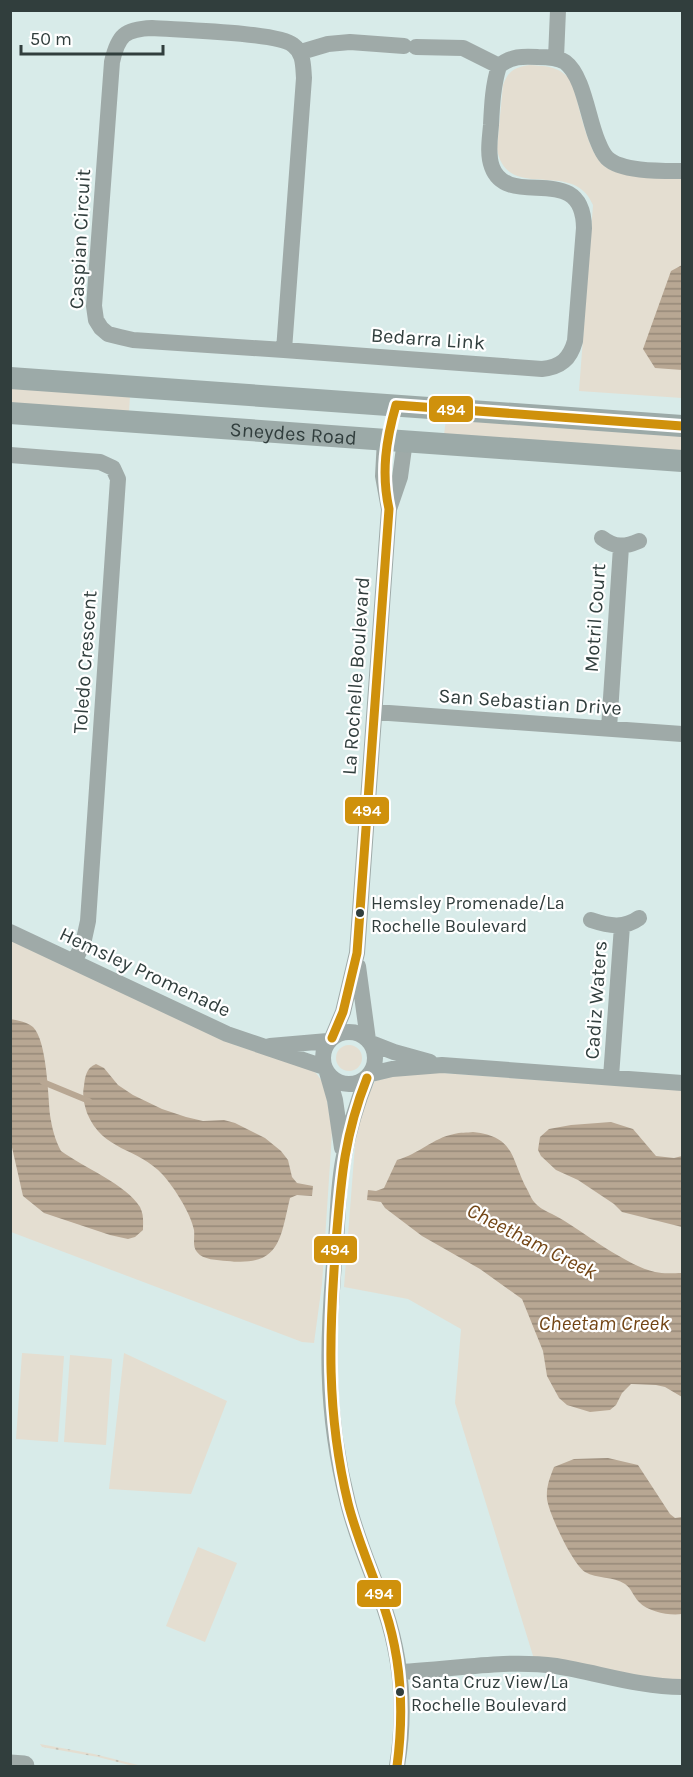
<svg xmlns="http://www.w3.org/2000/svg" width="693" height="1777" font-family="Karla,sans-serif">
	<defs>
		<pattern id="grass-dots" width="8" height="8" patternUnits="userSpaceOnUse" patternTransform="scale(1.5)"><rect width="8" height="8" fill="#e4ded1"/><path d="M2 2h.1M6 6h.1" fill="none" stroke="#c4c0b4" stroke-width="1.8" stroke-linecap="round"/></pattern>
		<pattern id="water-rules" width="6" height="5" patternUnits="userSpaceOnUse" patternTransform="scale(1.5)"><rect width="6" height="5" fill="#b8a793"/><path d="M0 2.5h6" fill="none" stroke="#968979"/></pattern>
	</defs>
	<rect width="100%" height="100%" fill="#d8ebe9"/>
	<path fill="url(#grass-dots)" d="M40 1744 94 1754 142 1766H133L98 1757 42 1747Z"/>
	<path fill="#e4ded1" d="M530 65C548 66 561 67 572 82 579 104 588 160 609 169 626 177 663 177 682 179V398L579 391 593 205C574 157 505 204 497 148L503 85C508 71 515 67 530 65Z
		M10 388 130 396 129 412 11 404Z
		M446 419 682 436V452L444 435Z
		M10 940 235 1045 308 1068 316 1073 324 1084 332 1129 331 1149 322 1284 314 1343 302 1342 11 1232Z
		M336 1058a13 13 0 1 1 26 0a13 13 0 1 1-26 0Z
		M414 1071 682 1090V1679L665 1680 534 1659 455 1403 461 1329 408 1299 344 1287 357 1119 375 1081Z
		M22 1353 64 1356 58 1442 16 1439Z
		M124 1353 227 1401 191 1494 109 1489Z
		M70 1355 112 1359 106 1445 64 1442Z
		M198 1547 237 1563 205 1642 166 1626Z"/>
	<path fill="url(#water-rules)" d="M682 265V370L655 368 643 349 671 271Z
		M10 1019C17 1020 27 1022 33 1027 47 1041 48 1095 50 1115 52 1128 55 1140 61 1151 83 1167 127 1185 140 1207 144 1215 143 1222 143 1230L135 1237 128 1239 110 1235 44 1213 23 1196 11 1143Z
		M96 1064 104 1068 118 1085 133 1095 162 1109 186 1117 203 1121 224 1120 235 1123 265 1138 281 1151 288 1160 292 1177 297 1183 313 1186 312 1196 297 1195 290 1198C280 1240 280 1267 227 1261 217 1260 203 1260 197 1252 192 1246 195 1238 194 1230 191 1214 174 1187 163 1175 138 1147 103 1152 87 1113 84 1104 82 1095 84 1086 85 1077 86 1068 96 1064Z
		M611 1122 633 1129 656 1156 674 1158 682 1156V1227L622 1212 614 1204 578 1180 556 1170 541 1156 538 1150 540 1137 549 1129 571 1125Z
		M473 1132C517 1137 510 1159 528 1191 530 1195 532 1200 535 1203 542 1211 554 1214 563 1220 587 1235 628 1266 655 1272 663 1274 674 1273 682 1273V1397L665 1387 656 1385 631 1384 622 1393 616 1405 610 1410 590 1412 567 1405 559 1398 547 1376 543 1351 522 1299 480 1269 422 1236 385 1208 381 1202 367 1200 368 1190 376 1191 384 1188 397 1160C419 1154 433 1138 454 1134 460 1132 467 1133 473 1132Z
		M608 1458 638 1465 670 1514 675 1518 682 1517V1614C670 1616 648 1612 639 1602 633 1596 632 1589 625 1584 613 1576 597 1579 585 1572 572 1563 549 1514 547 1499 546 1487 550 1477 554 1467L574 1459Z"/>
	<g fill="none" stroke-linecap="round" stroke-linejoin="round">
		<path stroke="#b8a793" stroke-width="6" d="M43 1082 89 1101"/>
		<path stroke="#9faaa8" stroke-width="16" d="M152 28C178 30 277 32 293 45 304 53 303 66 304 78L284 350 133 340 120 337 108 334 101 328 96 320 94 306 112 62C118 35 125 29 152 28Z
			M416 47 463 48 499 66C511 56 523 56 538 57 547 57 557 57 565 62 584 76 588 120 598 142 600 147 603 154 607 158 621 172 663 171 682 171
			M301 52 328 44 350 42 404 46
			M556 58 558 10
			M284 350 542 369C561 367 570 359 575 341L584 228C583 159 508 211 492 167 487 154 490 138 491 125 492 104 493 85 499 66
			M10 455 100 462 113 468 118 479 88 921 83 944 74 962
			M389 509 400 477 405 441
			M602 538C615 548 625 547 639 541
			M375 712 682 734
			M609 728 621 547
			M591 920C609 926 624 929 639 918
			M10 932 227 1034 324 1067
			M358 966 368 1040
			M323 1058a26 26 0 1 1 52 0a26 26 0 1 1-52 0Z
			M332 1038 343 1012 357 953 389 509 383 476 385 440
			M371 1043 394 1052 430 1062
			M270 1046 328 1041
			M327 1072 335 1100 342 1148
			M371 1074 392 1069 442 1065 682 1083
			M611 1077 622 926
			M367 1078C357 1103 349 1129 344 1156 338 1184 338 1214 336 1242 327 1336 324 1410 348 1503 357 1540 373 1574 385 1610 402 1661 406 1713 397 1766
			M400 1672C451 1670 504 1659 556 1666 599 1673 639 1687 682 1687"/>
		<path stroke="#9faaa8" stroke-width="21" d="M10 1765 24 1766"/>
		<g stroke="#9caaa8" stroke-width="22">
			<path d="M10 378 682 426"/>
			<path id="s1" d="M10 413 682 461"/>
		</g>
		<defs>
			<path id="bus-1" d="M332 1038 343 1012 357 953 389 509C381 473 386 440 396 405L682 426
				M367 1078C344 1136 341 1180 336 1242 329 1333 326 1412 348 1503 357 1539 373 1574 385 1610 402 1661 404 1713 397 1766"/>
		</defs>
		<use href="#bus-1" stroke="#fff" stroke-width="14"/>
		<use href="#bus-1" stroke="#cf910c" stroke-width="9"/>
	</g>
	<g fill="#313e3d" stroke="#fff" stroke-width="2">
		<circle cx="360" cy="913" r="5"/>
		<circle cx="400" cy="1692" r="5"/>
	</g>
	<g text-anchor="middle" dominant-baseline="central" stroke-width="4.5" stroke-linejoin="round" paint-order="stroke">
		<g font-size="18" fill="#313e3d" stroke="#fff" text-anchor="start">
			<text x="371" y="903">Hemsley Promenade/La<tspan x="371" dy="23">Rochelle Boulevard</tspan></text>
			<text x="411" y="1682">Santa Cruz View/La<tspan x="411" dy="23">Rochelle Boulevard</tspan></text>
		</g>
		<g font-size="20" fill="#313e3d" stroke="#fff">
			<text transform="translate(80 239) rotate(-87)">Caspian Circuit</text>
			<text transform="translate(428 339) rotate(4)">Bedarra Link</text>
			<text stroke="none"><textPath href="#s1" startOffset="284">Sneydes Road</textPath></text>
			<text transform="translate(595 618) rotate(-86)">Motril Court</text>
			<text transform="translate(85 662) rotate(-86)">Toledo Crescent</text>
			<text transform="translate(356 676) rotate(-86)">La Rochelle Boulevard</text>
			<text transform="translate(530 702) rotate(4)">San Sebastian Drive</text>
			<text transform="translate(145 972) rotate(25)">Hemsley Promenade</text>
			<text transform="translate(596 1000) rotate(-86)">Cadiz Waters</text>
		</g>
		<g font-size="21" font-style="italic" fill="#724515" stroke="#fff">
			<text transform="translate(532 1241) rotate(27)">Cheetham Creek</text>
			<text x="604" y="1323">Cheetam Creek</text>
		</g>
	</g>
	<g stroke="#fff" stroke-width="2">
		<rect x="428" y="395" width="46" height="28" rx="6" fill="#cf910c"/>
		<rect x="344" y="796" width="46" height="29" rx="6" fill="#cf910c"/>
		<rect x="313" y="1235" width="45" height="29" rx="6" fill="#cf910c"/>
		<rect x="356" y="1579" width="46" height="29" rx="6" fill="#cf910c"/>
	</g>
	<g font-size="16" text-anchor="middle" font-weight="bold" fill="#fff">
		<text x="451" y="415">494</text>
		<text x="367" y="816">494</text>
		<text x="335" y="1255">494</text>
		<text x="379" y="1599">494</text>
	</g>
	<rect width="693" height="1777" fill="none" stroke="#313e3d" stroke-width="24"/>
	<path d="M21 45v9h142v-9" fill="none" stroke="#313e3d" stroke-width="3"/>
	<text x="30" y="45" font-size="18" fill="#313e3d" stroke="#ffffff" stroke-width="4.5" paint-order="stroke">50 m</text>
</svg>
